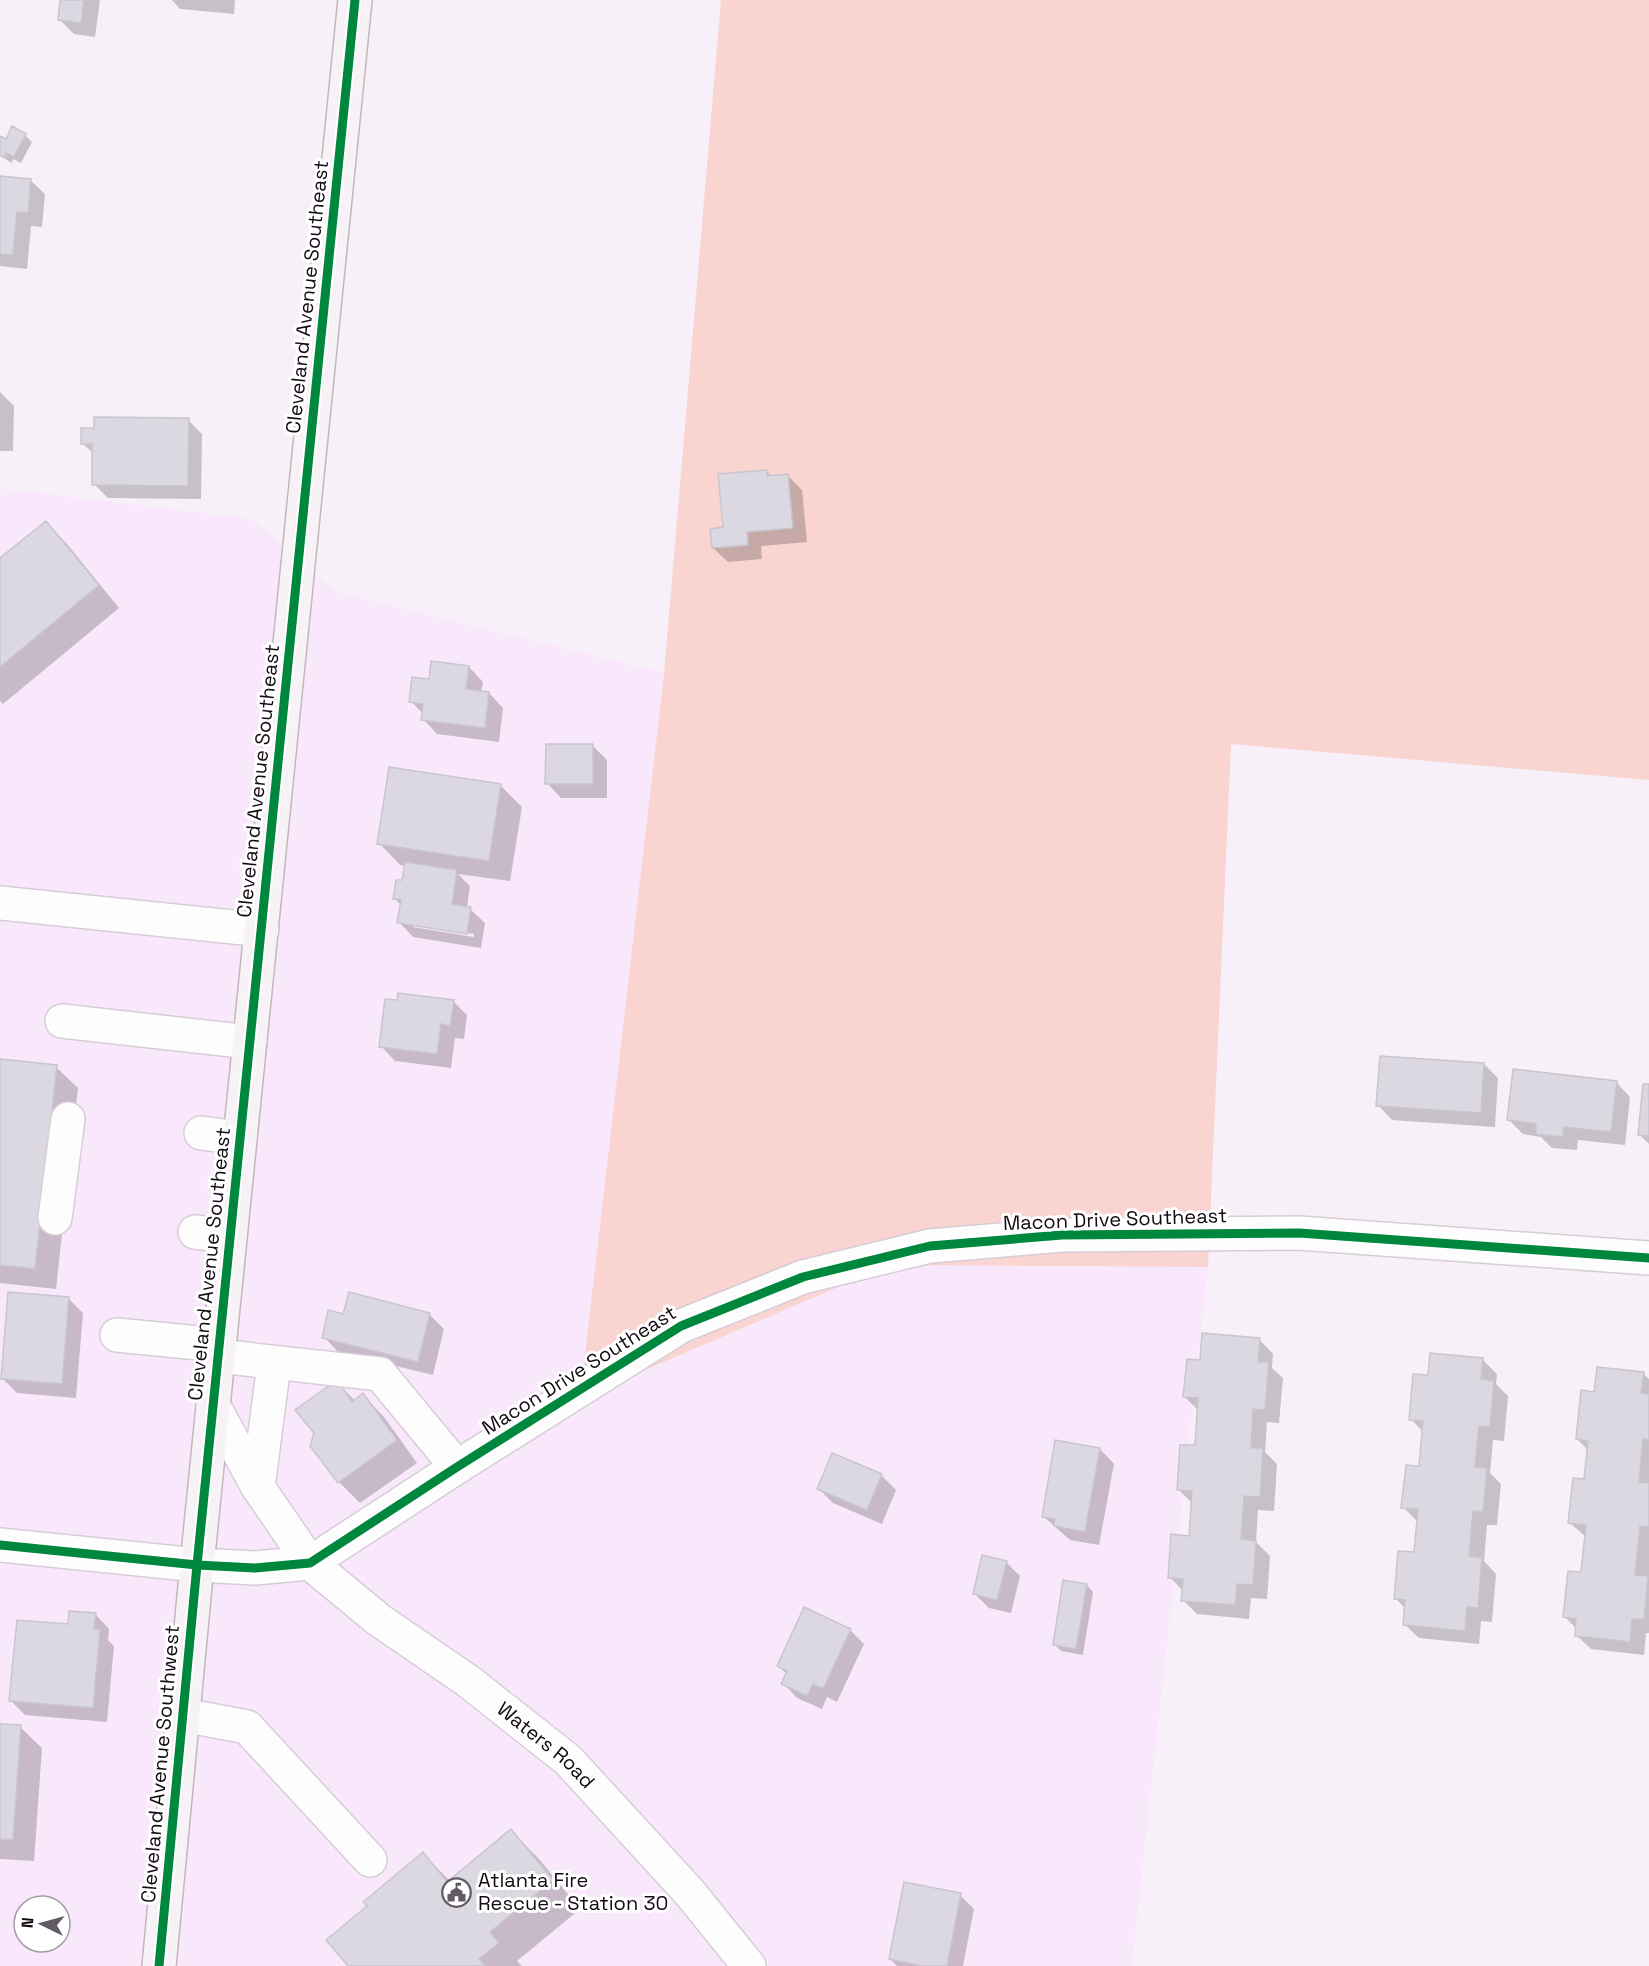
<svg xmlns="http://www.w3.org/2000/svg" width="1649" height="1966" font-family="'Space Grotesk',sans-serif">
	<rect width="100%" height="100%" fill="#f8f0f9"/>
	<path fill="#f9e8fb" fill-rule="evenodd" d="M0 488 252 519 336 592 664 673 646 831 889 1265 1208 1267 1132 1966H0ZM24 1906H60V1942H24Z"/>
	<path fill="#f9d4d1" d="M721 0H1649V780L1231 744 1208 1267 889 1265 580 1398 664 674Z"/>
	<path fill="#0003" fill-rule="evenodd" d="M62 0H100L95 37 74 34 59 19Z
		M172 0H235L234 14 180 9Z
		M25 135 32 142 21 163 13 159 12 163 0 156V138L6 141Z
		M0 177 30 180 45 194 42 227 31 226 27 269 0 266Z
		M0 392 14 406 13 451H0Z
		M188 420 202 434 201 499 108 498 94 484V454L82 443Z
		M766 471 772 477 788 476 802 490 807 542 761 546 762 559 728 562 713 548 724 529Z
		M46 523 67 544 119 608 3 704 0 701V560Z
		M469 667 483 682 481 692 489 693 503 708 499 742 437 734 423 719V714L411 701 430 680Z
		M592 745 607 760V798H561L547 783Z
		M500 785 522 807 510 881 458 874 470 886 467 908 470 909 485 923 481 948 413 937 399 922 401 905 394 898 404 882 406 866 400 865 379 843ZM413 924 474 934V937L413 927Z
		M453 1001 467 1015 464 1039 455 1038 451 1068 395 1061 381 1046Z
		M0 1061 56 1067 78 1088 56 1289 0 1283Z
		M1484 1064 1498 1078 1495 1127 1392 1120 1378 1105Z
		M1616 1082 1630 1097 1625 1145 1578 1140 1577 1150 1552 1148 1541 1137 1523 1134 1509 1120Z
		M1649 1086V1144L1639 1134Z
		M69 1299 83 1313 76 1398 17 1393 3 1379Z
		M429 1314 444 1329 433 1375 338 1352 324 1337 344 1315Z
		M1259 1339 1273 1354 1272 1368 1283 1378 1279 1423 1267 1422 1265 1452 1277 1464 1274 1511 1258 1510 1256 1542 1270 1556 1267 1599 1251 1598 1249 1619 1197 1614 1183 1600V1591L1170 1577 1190 1537 1193 1504 1178 1489 1196 1447 1199 1411 1185 1397 1201 1362Z
		M1482 1359 1497 1374 1496 1384 1508 1396 1504 1441 1493 1440 1490 1473 1501 1484 1497 1525H1487L1484 1561 1496 1574 1492 1622 1481 1621 1479 1644 1419 1638 1404 1624 1406 1609 1395 1598 1415 1554 1418 1522 1403 1507 1420 1468 1423 1432 1411 1419 1429 1377Z
		M1643 1373 1649 1379V1633H1646L1644 1655 1591 1649 1576 1635 1577 1629 1565 1617 1582 1573 1586 1537 1570 1523 1585 1481 1588 1450 1577 1439 1595 1394Z
		M337 1382 355 1401 363 1395 384 1417 417 1463 360 1503 339 1482 315 1433Z
		M1100 1449 1114 1464 1099 1545 1070 1540 1043 1516Z
		M833 1455 882 1476 896 1490 882 1524 833 1503 819 1489Z
		M1006 1562 1020 1576 1011 1613 989 1608 974 1593Z
		M1087 1585 1093 1592 1083 1655 1061 1651 1054 1644Z
		M95 1614 109 1629 108 1640 114 1646 107 1722 25 1715 10 1700 69 1626Z
		M850 1630 864 1644 837 1702 827 1697 822 1709 797 1698 783 1683 787 1674 778 1666Z
		M0 1725 20 1727 42 1748 34 1861 0 1859Z
		M511 1831 539 1859 580 1909 517 1961 522 1966H350L369 1906 423 1854 450 1881Z
		M960 1895 974 1909 963 1966H897L890 1959Z"/>
	<path fill="#dcd8e2" stroke="#c9c5cf" stroke-width="1.5" d="M60 0H84L81 23 58 20Z
		M12 126 26 134 14 157 6 153 5 157 0 155V136L6 139Z
		M0 176 31 179 28 213 17 212 13 255 0 254Z
		M94 417 189 418 188 486 92 485V444H81V428H94Z
		M767 470V476L788 474 793 528 747 532 748 545 712 548 710 529 723 527 718 474Z
		M46 521 99 585 0 667V558Z
		M431 661 469 666 466 689 489 692 485 728 421 720 423 704 409 702 412 677 429 679Z
		M546 744H593V784H545Z
		M389 767 501 784 489 861 377 844Z
		M405 862 457 870 452 904 471 907 467 934 397 923 401 900 393 899 396 880H402Z
		M398 993 454 1000 450 1026 441 1024 437 1054 379 1047 385 999 397 1000Z
		M1380 1056 1484 1063 1481 1113 1376 1106Z
		M0 1059 57 1065 35 1269 0 1265Z
		M1513 1069 1617 1081 1611 1132 1564 1127 1563 1137 1536 1134V1124L1507 1120Z
		M1643 1084H1649V1136L1638 1135Z
		M8 1292 69 1297 62 1384 1 1379Z
		M349 1292 430 1313 418 1362 322 1338 328 1310 343 1314Z
		M1202 1333 1260 1338 1258 1362H1269L1265 1410 1253 1409 1251 1448H1263L1260 1497 1244 1496 1241 1539 1256 1541 1253 1585 1237 1584 1235 1605 1181 1601 1183 1579 1168 1578 1171 1534 1189 1536 1192 1491 1177 1490 1180 1445H1195L1198 1398 1183 1397 1187 1359 1200 1360Z
		M1430 1353 1483 1358 1481 1379 1494 1381 1490 1427 1479 1426 1475 1467 1487 1468 1483 1512 1473 1511 1469 1556 1482 1558 1478 1608 1467 1607 1465 1631 1403 1625 1405 1600 1394 1599 1398 1551 1414 1552 1418 1509 1401 1508 1406 1465 1419 1466 1423 1421 1409 1420 1413 1374 1428 1375Z
		M1597 1367 1644 1372 1641 1393 1649 1394V1440L1643 1439 1639 1482 1649 1483V1527L1640 1526 1635 1575 1648 1576 1644 1620 1632 1619 1630 1642 1575 1636 1576 1619 1563 1617 1568 1571 1581 1572 1586 1525 1568 1523 1573 1478 1584 1479 1588 1441 1576 1439 1581 1390 1594 1392Z
		M337 1380 352 1402 363 1393 397 1440 338 1483 310 1446 314 1433 295 1410Z
		M1055 1440 1100 1448 1085 1532 1054 1526 1055 1519 1042 1517Z
		M832 1453 882 1474 867 1510 817 1489Z
		M982 1555 1007 1561 997 1600 973 1594Z
		M1063 1580 1087 1584 1076 1649 1053 1645Z
		M804 1607 851 1629 823 1689 813 1684 807 1696 781 1684 787 1671 777 1666Z
		M69 1611 96 1613 94 1629 100 1630 93 1708 9 1701 17 1620 68 1624Z
		M0 1724 21 1725 13 1840 0 1839Z
		M511 1829 553 1880 490 1932 499 1943 479 1959 485 1966H348L326 1940 367 1906 363 1902 423 1852 447 1882Z
		M904 1882 961 1893 947 1966H922L889 1959Z"/>
	<g fill="none" stroke-linecap="round" stroke-linejoin="round">
		<defs>
			<g id="minor">
				<path d="M0 903 262 930"/>
				<path d="M62 1021 250 1042"/>
				<path d="M201 1133 240 1138"/>
				<path d="M55 1218 68 1119"/>
				<path d="M195 1232 230 1236"/>
				<path d="M117 1335 219 1345"/>
				<path d="M218 1356 380 1374 457 1467"/>
				<path id="s1" d="M213 1405 258 1487 310 1563 379 1620 468 1681 568 1760 690 1893 749 1966"/>
				<path d="M258 1487 274 1364"/>
				<path d="M0 1545 197 1565 255 1568 310 1563 457 1467 681 1326 803 1277 930 1246 1062 1235 1299 1233 1649 1258"/>
				<path d="M183 1715 247 1727 370 1860"/>
			</g>
			<path id="major" d="M159 1966 197 1565 355 0"/>
		</defs>
		<use href="#minor" stroke="#d6cdd7" stroke-width="36"/>
		<use href="#major" stroke="#c3b6be" stroke-width="36"/>
		<use href="#minor" stroke="#fefdfe" stroke-width="33"/>
		<use href="#major" stroke="#f7f2f5" stroke-width="33"/>
		<defs>
			<path id="cycleway" d="M0 1545 197 1565 255 1568 310 1563 457 1467 681 1326 803 1277 930 1246 1062 1235 1299 1233 1649 1258
				M159 1966 197 1565 355 0"/>
		</defs>
		<use href="#cycleway" stroke="#fff" stroke-width="13"/>
		<use href="#cycleway" stroke="#00873e" stroke-width="9"/>
	</g>
	<defs>
		<symbol id="civic-ring" viewBox="-11 -11 22 22"><circle r="9.5" fill="#fff" stroke="#625a64" stroke-width="1.5"/><path d="M-.6-6.5H3V-4.5H.6V-3L4-1V1h2V6H-6V1h2V-1L-.6-3ZM-1.2 2.5V6h2.4V2.5Z" fill="#625a64"/></symbol>
	</defs>
	<g fill-rule="evenodd">
		<use href="#civic-ring" x="440" y="1876" width="33" height="33"/>
	</g>
	<g text-anchor="middle" dominant-baseline="central" stroke-width="6" stroke-linejoin="round" paint-order="stroke">
		<g font-size="20" fill="#120913" stroke="#fff">
			<text transform="translate(307 297) rotate(-84)">Cleveland Avenue Southeast</text>
			<text transform="translate(258 781) rotate(-84)">Cleveland Avenue Southeast</text>
			<text transform="translate(1115 1219) rotate(-2)">Macon Drive Southeast</text>
			<text transform="translate(209 1264) rotate(-84)">Cleveland Avenue Southeast</text>
			<text transform="translate(579 1370) rotate(-32)">Macon Drive Southeast</text>
			<text stroke="none"><textPath href="#s1" startOffset="484">Waters Road</textPath></text>
			<text transform="translate(160 1764) rotate(-85)">Cleveland Avenue Southwest</text>
		</g>
		<g font-size="20" fill="#120913" stroke="#fff" text-anchor="start">
			<text x="478" y="1880">Atlanta Fire<tspan x="478" dy="23">Rescue - Station 30</tspan></text>
		</g>
	</g>
	<g transform="translate(42 1924) rotate(275)"><circle r="28" fill="#ffffff" stroke="#a09da1" stroke-width="1.5"/>
	<path d="M0-4.5L10 22L0 15L-10 22Z" fill="#625a64"/>
	<text y="-9" font-size="16" font-weight="bold" text-anchor="middle" fill="#120913">N</text>
	</g>
</svg>
